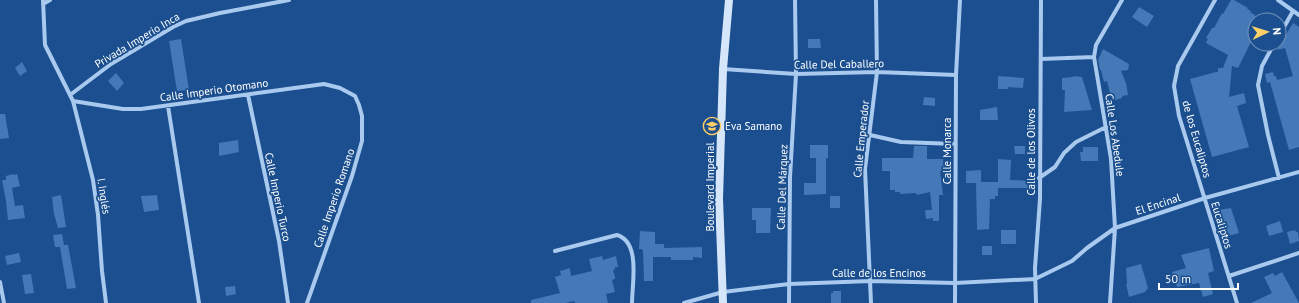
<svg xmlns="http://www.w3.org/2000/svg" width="1299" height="303" font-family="'PT Sans',sans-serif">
	<rect width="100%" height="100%" fill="#1b4f8f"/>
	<path fill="#4478b7" d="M1231 0H1234L1248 8 1247 9 1251 11 1250 12 1255 15V34L1238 68 1232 66 1229 97 1244 93 1246 103 1237 106 1249 147 1212 157 1190 79 1216 72H1218V68H1223L1228 55 1206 43 1208 39 1206 38 1212 28H1214L1222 13 1223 14Z
		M1139 7 1154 16 1147 27 1132 17Z
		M1293 23 1299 27V147L1289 150 1270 82 1267 83 1265 74 1273 72 1274 76H1276L1277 80 1293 76 1285 48 1277 50Z
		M181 39 189 90 177 91 169 41Z
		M808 39H820L821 48H808Z
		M1103 49 1129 64 1128 70 1121 71 1126 83 1128 95 1122 96V98L1112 101 1107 81 1104 82 1101 70H1100L1098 60Z
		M22 62 27 71 20 76 15 68Z
		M116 73 124 83 117 91 108 81Z
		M998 76 1024 78 1023 88 1008 87V89H998Z
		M1073 76 1082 77 1092 110 1064 112 1065 90H1062V78L1073 77Z
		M924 97 935 98V106L923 105Z
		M997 107 998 120H980V110Z
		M0 114H5L9 138 0 139Z
		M238 140 239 152 219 156V143Z
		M810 145H828V158H826V194L804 195V183H816V158H810Z
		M914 146H927V159H943L944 171H940L943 195H939V221H933V218L926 219 925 210H932L930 192 917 195 916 193 900 194V192H895V190H890V171H882V158H913Z
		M1014 146H1025V154H1015Z
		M1083 147H1098V161H1081L1080 152H1083Z
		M998 159 1011 160 1010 180 1035 181V188H998Z
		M981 170V182H998V196H995V199H990L989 229 977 230 976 183H966V171Z
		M13 174 14 175 17 174 20 186 12 188 15 206 23 205 25 218 8 220 6 201 2 180H6V176Z
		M61 195 66 227 58 228 54 214 52 197Z
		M157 195 159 210 144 212 141 196Z
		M830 196H840V208H830Z
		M752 208H771L770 233H756V220H752Z
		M1231 208 1239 233 1225 237 1217 210Z
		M1280 221 1283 232 1269 236 1266 226Z
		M1001 230H1016V244H1001Z
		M1295 230 1296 232H1298L1299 241 1290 244 1287 232Z
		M640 231 655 232V244H664V248L702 247V258L693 257V260H671V257H653V281H644L643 251 642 249H639Z
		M62 234 64 245H68L76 288 67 289 60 247H55L53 235Z
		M982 246H992V255H982Z
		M1209 248 1214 271 1208 273 1213 294 1203 297 1199 283 1177 287 1172 272 1186 268 1181 255Z
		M19 253 21 262 7 265 5 256Z
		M602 256 603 260 616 256 618 267H615V269L613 270 615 277V279L612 280 615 292 606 294 608 303H575L574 301 566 303H531V300L560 293 555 277 561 275 560 271 570 268 571 276 592 271 589 259Z
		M1141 264 1148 288 1145 292 1129 297 1126 284H1127L1126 268Z
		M1282 272 1299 303H1251L1272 293 1264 277 1273 273 1275 276Z
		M31 274 34 293 25 294 22 275Z
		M235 286 236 294 226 296 225 287Z
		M833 291H841V303H831V293H833Z"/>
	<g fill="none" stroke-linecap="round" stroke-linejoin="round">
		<path stroke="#a9c9ee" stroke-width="4" d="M43 0 45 45 73 101 93 180 98 215 102 271 106 303
			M1215 0 1178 66 1174 86 1179 116 1237 303
			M1278 0 1299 15
			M43 4 50 0
			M1279 36 1293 11
			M1274 44 1262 66 1258 85 1268 135 1279 178
			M1041 59 1094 57
			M723 69 796 74 877 72 956 75
			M70 95 111 64 173 27 186 21 220 13 289 0
			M248 95 279 241 288 303
			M73 101 123 109H141L324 84 340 88 355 96 359 105 362 116V141L352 176 307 303
			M168 106 199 303
			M870 135 901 142 956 144
			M1039 178 1055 167 1064 153 1076 142 1106 127
			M555 251 617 235C641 242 632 284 632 303
			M1229 276 1299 253
			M0 282 4 303
			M684 303 723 292 789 284 871 281 955 283 1035 279 1072 261 1087 248 1115 228 1205 198 1299 172
			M789 303 790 177 796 74 795 0
			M871 303 865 169 877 72 876 0
			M955 303 956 75 960 0
			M1036 303 1035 268 1040 199 1041 0
			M1110 303 1115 228 1111 159 1094 57 1096 45 1122 0"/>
		<path stroke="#d6e6fa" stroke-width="8" d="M723 303 719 199 723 69 729 0"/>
	</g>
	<defs>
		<symbol id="school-ring" viewBox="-11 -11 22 22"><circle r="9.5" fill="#1b4f8f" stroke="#ffd166" stroke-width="1.5"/><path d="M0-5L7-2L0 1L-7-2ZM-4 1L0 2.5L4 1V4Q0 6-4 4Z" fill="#ffd166"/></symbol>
	</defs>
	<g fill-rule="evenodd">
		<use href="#school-ring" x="702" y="116" width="20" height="20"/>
	</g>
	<g text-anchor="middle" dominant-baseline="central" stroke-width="3.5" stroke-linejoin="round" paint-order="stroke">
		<g font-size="11" fill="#fff" stroke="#1b4f8f">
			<text transform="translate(137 40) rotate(-31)">Privada Imperio Inca</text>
			<text transform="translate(839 64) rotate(-1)">Calle Del Caballero</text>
			<text transform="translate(214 90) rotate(-8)">Calle Imperio Otomano</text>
			<text transform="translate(1115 135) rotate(82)">Calle Los Abedule</text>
			<text transform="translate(861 139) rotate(-84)">Calle Emperador</text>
			<text transform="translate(1197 139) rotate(74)">de los Eucaliptos</text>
			<text transform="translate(947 151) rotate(-90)">Calle Monarca</text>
			<text transform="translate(1031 152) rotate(-90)">Calle de los Olivos</text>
			<text transform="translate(710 187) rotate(-90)">Boulevard Imperial</text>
			<text transform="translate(782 187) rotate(-88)">Calle Del Márquez</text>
			<text transform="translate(104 196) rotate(81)">I. Inglés</text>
			<text transform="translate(278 197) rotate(78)">Calle Imperio Turco</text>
			<text transform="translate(334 198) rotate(-71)">Calle Imperio Romano</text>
			<text transform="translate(1158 204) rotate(-18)">El Encinal</text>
			<text transform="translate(1222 225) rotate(73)">Eucaliptos</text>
			<text x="879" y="273">Calle de los Encinos</text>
		</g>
		<g font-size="11" fill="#fff" stroke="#1b4f8f" text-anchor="start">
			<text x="725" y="126">Eva Samano</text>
		</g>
	</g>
	<g transform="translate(1267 32) rotate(86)"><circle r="19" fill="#1b4f8f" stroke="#7695bc"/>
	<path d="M0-3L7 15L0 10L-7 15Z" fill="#ffd166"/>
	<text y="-6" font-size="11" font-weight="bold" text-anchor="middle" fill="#ffffff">N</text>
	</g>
	<path d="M1159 283v6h79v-6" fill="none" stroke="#ffffff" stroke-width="2"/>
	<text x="1165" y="283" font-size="12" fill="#ffffff" stroke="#1b4f8f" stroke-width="3" paint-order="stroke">50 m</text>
</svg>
